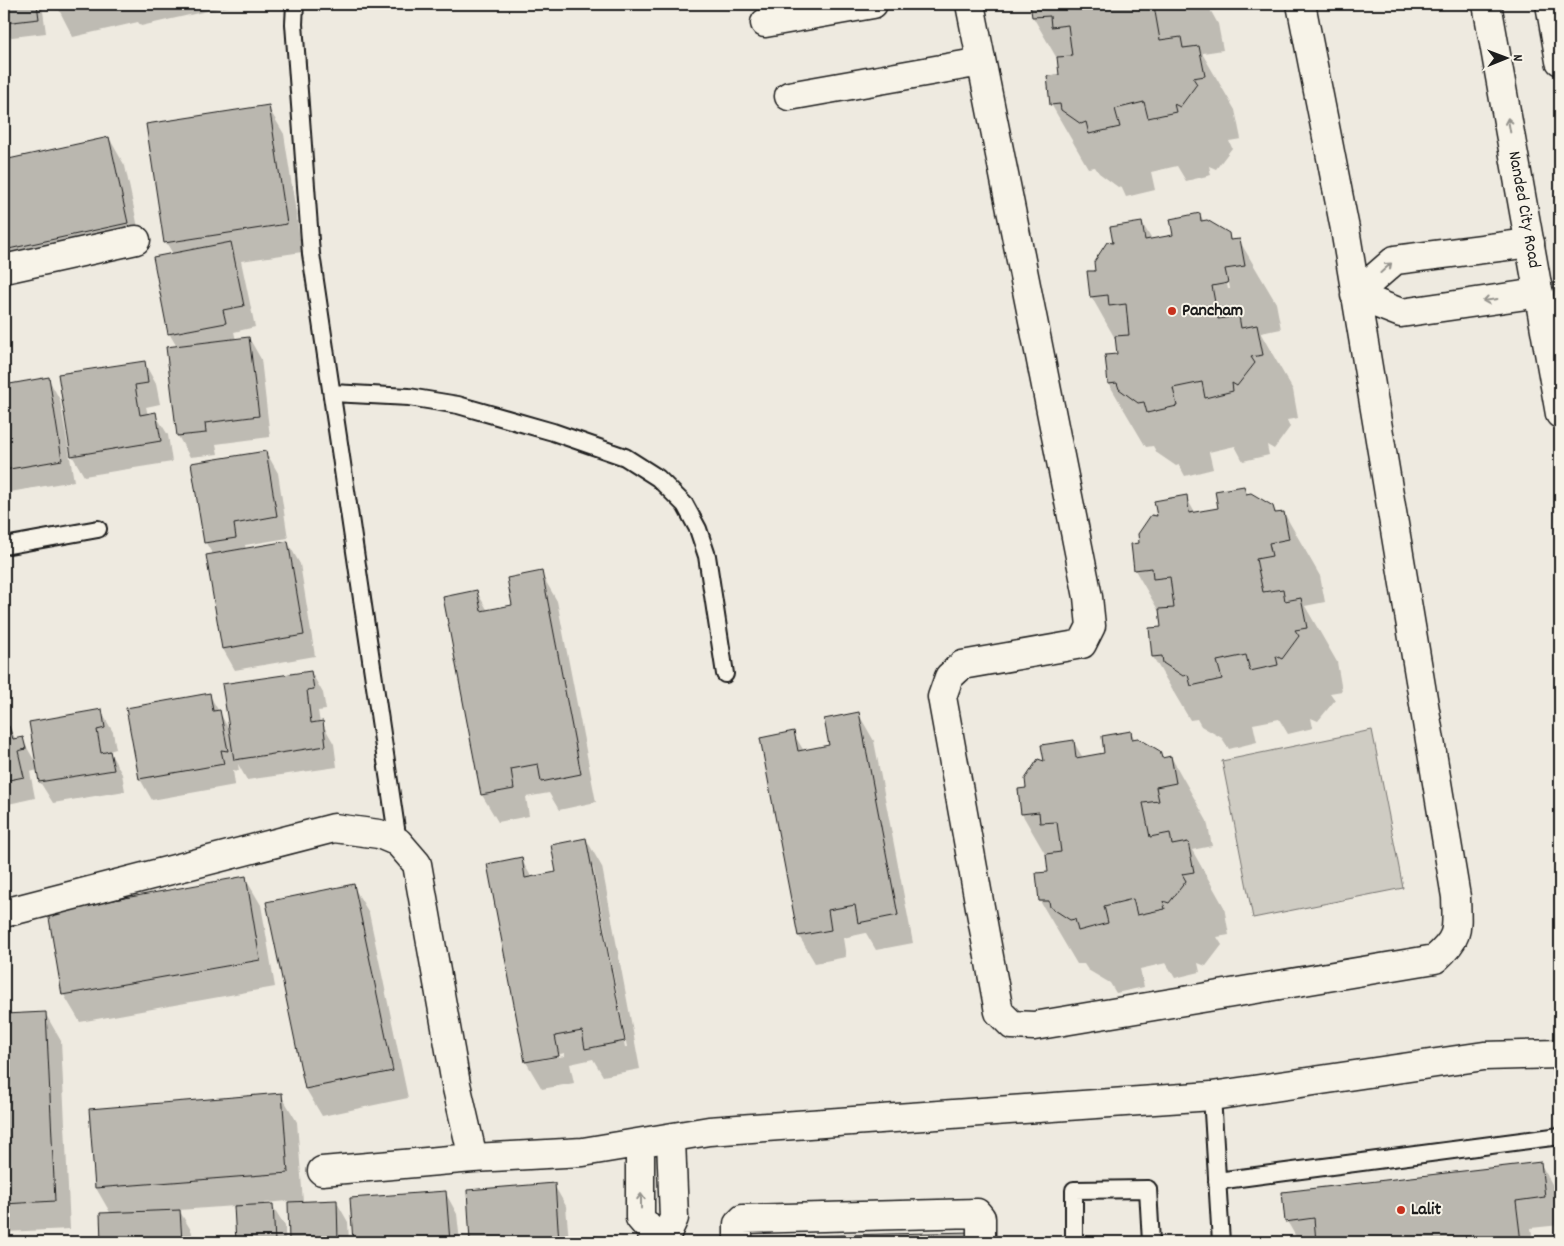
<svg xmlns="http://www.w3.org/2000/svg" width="1564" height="1246" font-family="Dekko,sans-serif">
	<rect width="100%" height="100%" fill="#eeeae0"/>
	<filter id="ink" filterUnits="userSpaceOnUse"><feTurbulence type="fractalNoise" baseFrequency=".02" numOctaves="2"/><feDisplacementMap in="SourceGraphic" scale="10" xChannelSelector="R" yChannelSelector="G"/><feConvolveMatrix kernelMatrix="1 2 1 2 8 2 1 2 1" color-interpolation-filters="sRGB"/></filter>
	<g filter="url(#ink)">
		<path fill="#cfccc3" stroke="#767470" d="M1372 730 1403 888 1253 918 1222 761Z"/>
		<path fill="#0003" fill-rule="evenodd" d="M4 4H42L46 33 4 38Z
			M56 4H238L141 26 138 22 73 37Z
			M1031 4H1207L1218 24 1223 50 1203 53V55L1235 110 1241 139 1229 141 1232 148 1216 169 1209 166 1211 175 1186 181 1177 166 1151 172 1155 190 1126 197 1121 186 1118 187 1099 173 1095 167 1088 168 1051 104 1060 76 1059 62 1033 17Z
			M268 107 284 134 302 252 241 261 255 327 234 332 236 340 249 338 261 359 270 437 216 444 218 454 190 457 178 436 167 349 177 347 169 333 173 254 166 242Z
			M109 138 125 166 143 251 4 281V162Z
			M1200 214 1204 222 1228 234 1232 241 1239 240 1276 303 1281 329 1261 333V334L1293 390 1298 418 1287 420 1290 427 1274 449 1267 445 1269 455 1243 461 1235 446 1209 452 1213 469 1185 476 1179 465 1176 466 1157 453 1153 446 1146 447 1109 384 1118 355 1117 342 1091 296 1096 272 1114 245 1142 223 1152 240 1175 236ZM1226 278H1228L1230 289H1228Z
			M144 362 156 384 160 404 146 407 148 415 155 414 168 435 172 462 84 476 70 452Z
			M48 378 60 400 74 481 4 493V386Z
			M266 452 278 473 288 538 245 545 246 550 288 543 300 564 315 656 235 670 223 649 213 555 206 543 192 464Z
			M1244 488 1248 495 1273 507 1277 514 1284 513 1320 576 1325 602 1305 606 1337 662 1342 691 1330 693 1335 700 1318 721 1311 718 1313 728 1288 734 1279 719 1253 724 1257 742 1229 749 1222 738 1201 726 1197 719 1190 720 1153 657 1162 628 1161 615 1135 570 1140 544 1159 518 1186 497 1195 513 1219 509Z
			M541 573 557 601 596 802 559 810 549 793 526 797 529 816 498 822 482 795 444 598 477 592 488 611 514 606Z
			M311 672 323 693 326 710 318 711 320 723H322L334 744 337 767 247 780 238 764 239 771 233 770 235 785 152 800 140 779 209 694 230 731Z
			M101 711 113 732 116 749 109 751 122 774 125 791 53 803 40 782 38 770 30 772 35 798 4 805V728L9 727 16 740 22 739 37 765Z
			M858 713 874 741 913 943 876 950 866 933 843 938 846 957 815 963 799 936 793 733 804 751 831 746Z
			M1131 732 1135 740 1159 752 1163 759 1171 757 1207 821 1212 846 1192 850 1224 907 1229 935 1217 937 1222 945 1206 966 1198 963 1200 972 1175 978 1166 963 1140 969 1144 987 1116 993 1110 983 1088 970 1084 964H1077L1040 901 1049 873 1048 859 1022 814 1020 790 1027 789 1046 763 1073 741 1083 758 1106 754Z
			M586 839 602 867 640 1069 603 1076 593 1059 570 1064 574 1083 542 1089 526 1062 521 859 532 878 558 873ZM591 867H593L627 1047H625ZM565 1053V1056L535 1061V1059Z
			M245 878 261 905 275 987 80 1022 64 995 49 913Z
			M353 886 369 913 408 1098 322 1116 306 1089Z
			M45 1013 61 1041 70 1229 4 1232V1015Z
			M281 1095 297 1122 303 1202 336 1201 348 1222 349 1242H291L289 1201 264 1203V1206L272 1205 285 1226V1242H237L235 1206 179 1210 192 1232V1242H103L102 1214H111L96 1188 90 1110Z
			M1540 1163 1556 1191 1560 1225 1531 1228 1533 1242H1299L1287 1221Z
			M554 1185 566 1206 569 1242H472L468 1191Z
			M445 1192 457 1214 460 1242H354L351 1199Z
			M970 1233 975 1242H762V1238Z"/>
		<path fill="#bab7af" stroke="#1c1c1c" d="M4 4H37L39 19 4 23Z
			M54 4H80L56 9Z
			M1030 4H1170L1154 6 1160 40 1181 37 1183 48 1199 46 1205 76 1193 78 1197 84 1180 107 1174 104 1176 112 1148 118 1144 102 1115 109 1120 127 1089 134 1086 122 1081 124 1061 110 1060 104 1050 105 1047 76 1059 75 1057 57 1072 56 1068 25 1051 27 1050 16 1032 17Z
			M269 105 287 224 164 243 146 124Z
			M109 137 128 223 4 250V160Z
			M1200 213 1201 221 1207 220 1229 233 1230 240 1240 239 1245 266 1225 269 1228 283 1212 286 1218 319 1239 316 1241 328 1257 325 1263 355 1251 357 1255 363 1237 386 1232 383 1233 391 1205 398 1202 382 1173 388 1177 406 1147 413 1144 402 1138 403 1119 389 1117 383 1108 384 1105 355 1117 354 1115 336 1129 335 1126 304 1109 306 1108 295 1090 297 1087 271H1095L1094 262 1107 242 1113 243 1110 227 1142 222 1145 240 1173 235 1170 219Z
			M231 242 244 306 223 310 226 323 168 334 153 257Z
			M249 337 259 416 205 423 206 433 177 436 166 347Z
			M145 361 148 383 135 385 140 415 156 412 161 441 71 456 58 374Z
			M49 377 62 460 4 470V385Z
			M266 451 277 516 234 524 236 538 204 543 191 463Z
			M1244 486 1246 494 1251 493 1273 506 1275 513 1284 512 1289 539 1269 543 1272 556 1256 559 1263 592 1283 589 1285 601 1301 598 1307 628 1295 630 1299 636 1282 659 1276 656 1278 665 1250 671 1246 655 1217 661 1222 679 1191 686 1188 675 1183 676 1163 663 1162 656 1152 657 1149 628 1161 627 1159 609 1174 608 1170 577 1153 579 1152 568 1134 570 1131 544 1139 543 1138 534 1151 515 1157 516 1154 501 1187 495 1189 513 1218 508 1215 491Z
			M288 541 304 635 222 649 206 555Z
			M542 571 581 774 541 782 538 764 511 769 514 789 481 795 443 597 477 590 481 611 512 605 507 578Z
			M311 671 314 689 307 690 311 723 323 721 326 746 234 760 222 684Z
			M210 693 213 711 220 710 228 751 221 750 224 764 139 779 126 708Z
			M102 709 105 728 97 730 101 753 110 751 114 770 39 782 29 722Z
			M859 712 898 915 858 923 855 905 828 910 831 930 798 936 760 738 794 731 798 751 829 745 824 719Z
			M9 726 13 739 23 737 26 749 18 751 24 777 4 781V727Z
			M1131 731 1132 739 1138 738 1160 751 1162 758 1171 756 1176 783 1156 787 1159 801 1143 803 1150 837 1170 833 1172 845 1188 842 1194 872 1182 874 1186 881 1169 903 1163 901 1165 909 1137 915 1133 899 1104 906 1108 923 1078 931 1075 919 1070 920 1050 907 1049 901H1039L1036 873 1048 872 1046 854 1061 852 1057 822 1040 823 1039 812 1021 814 1018 789 1026 788 1025 779 1038 759 1044 761 1041 745 1074 740 1076 758 1104 753 1102 736Z
			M586 838 625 1041 585 1049 582 1031 555 1036 559 1056 525 1062 487 864 522 857 525 878 556 872 551 845Z
			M246 876 260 960 62 995 48 912Z
			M354 884 393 1071 305 1089 266 902Z
			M46 1012 55 1201 4 1204V1014Z
			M282 1093 288 1173 95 1188 89 1109Z
			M1541 1162 1545 1197 1516 1201 1521 1242H1316L1314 1218 1285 1222 1282 1192Z
			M555 1183 559 1242H470L467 1190Z
			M446 1191 450 1242H353L350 1198Z
			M337 1200 338 1242H289L288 1202Z
			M273 1204 275 1242H236L234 1206Z
			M180 1210 182 1242H101L100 1213Z
			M971 1232V1242H761V1237Z"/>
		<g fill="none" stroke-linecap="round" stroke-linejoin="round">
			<defs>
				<path id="service" d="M295 4 294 24 311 254 398 842
					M332 393 409 397 458 405 553 432 625 457 658 478 685 505 698 529 707 556 725 674
					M4 546 98 529
					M1212 1096 1221 1242
					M1217 1181 1560 1136
					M1074 1242V1190L1148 1189 1151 1242"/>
				<path id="minor" d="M970 4 1088 597 1091 626 1082 644 962 665 949 677 942 697 999 1012 1012 1025 1034 1026 1435 959C1460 937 1457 930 1456 897L1345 229 1301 4
					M765 23 873 4
					M789 96 981 62
					M1530 243 1395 260 1355 295 1401 313 1539 293
					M4 269 136 240
					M4 913 334 828 379 834 398 842 417 864 456 1084 473 1158
					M640 1143V1218L661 1242
					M322 1171 473 1158 583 1152 709 1131 1212 1096 1484 1056 1560 1054
					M663 1242 674 1218 671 1139
					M738 1242V1224L743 1219 977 1213 981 1218V1242"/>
				<g id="tertiary">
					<path id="s1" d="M1487 4 1560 414"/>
					<path d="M1550 4 1560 61"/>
				</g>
			</defs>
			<use href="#service" stroke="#1c1c1c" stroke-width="20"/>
			<use href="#minor" stroke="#1c1c1c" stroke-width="31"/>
			<use href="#tertiary" stroke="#1c1c1c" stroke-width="31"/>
			<use href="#service" stroke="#f7f3e8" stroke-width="16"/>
			<use href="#minor" stroke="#f7f3e8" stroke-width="28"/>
			<use href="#tertiary" stroke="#f7f3e8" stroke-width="28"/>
		</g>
		<defs><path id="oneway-shaft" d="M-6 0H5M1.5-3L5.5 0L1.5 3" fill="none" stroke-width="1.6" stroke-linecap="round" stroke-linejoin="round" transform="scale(1.25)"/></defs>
		<g stroke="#94928c">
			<use href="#oneway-shaft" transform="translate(1509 125) rotate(-100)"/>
			<use href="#oneway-shaft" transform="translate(1386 268) rotate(-42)"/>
			<use href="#oneway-shaft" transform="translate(1490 300) rotate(172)"/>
			<use href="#oneway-shaft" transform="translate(641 1201) rotate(-90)"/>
		</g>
	</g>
	<g fill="#c8321e" stroke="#f7f3e8" stroke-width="2">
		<circle cx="1172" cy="311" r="5"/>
		<circle cx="1401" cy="1210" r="5"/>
	</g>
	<g text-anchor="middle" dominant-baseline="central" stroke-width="4" stroke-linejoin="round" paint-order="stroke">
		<g font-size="18" fill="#1c1c1c" stroke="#f7f3e8">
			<text stroke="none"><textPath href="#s1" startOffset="209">Nanded City Road</textPath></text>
		</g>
		<g font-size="18" font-weight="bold" fill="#1c1c1c" stroke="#f7f3e8" text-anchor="start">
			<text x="1182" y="311">Pancham</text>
			<text x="1411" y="1210">Lalit</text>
		</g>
	</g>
	<rect width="1564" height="1246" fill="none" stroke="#f7f3e8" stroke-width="20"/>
	<rect x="10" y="10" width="1544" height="1226" fill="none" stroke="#1c1c1c" stroke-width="2" filter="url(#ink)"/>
	<g transform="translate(1506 58) rotate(89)" stroke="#f7f3e8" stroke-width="4" paint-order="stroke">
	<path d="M0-4L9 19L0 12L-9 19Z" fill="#1c1c1c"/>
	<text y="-8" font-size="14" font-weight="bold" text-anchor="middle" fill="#1c1c1c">N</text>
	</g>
</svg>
